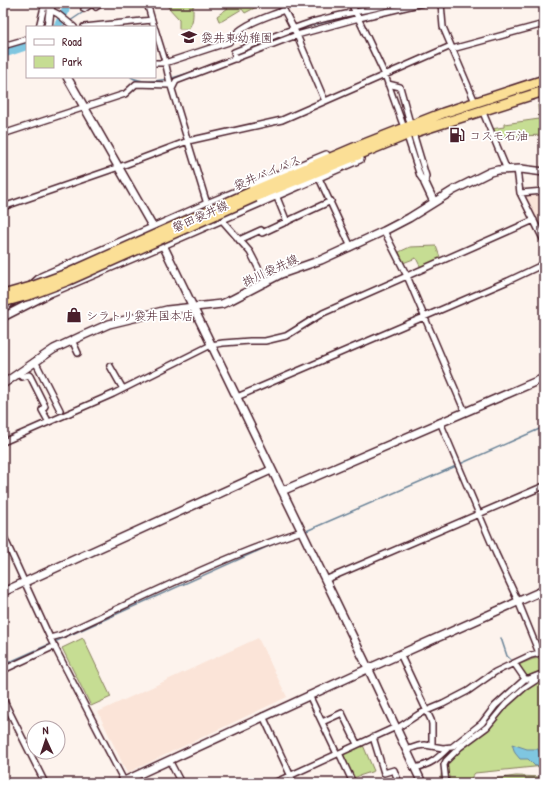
<svg xmlns="http://www.w3.org/2000/svg" width="547" height="786" font-family="'Patrick Hand','Klee One',sans-serif">
	<rect width="100%" height="100%" fill="#fdf3ed"/>
	<filter id="ink" filterUnits="userSpaceOnUse"><feTurbulence type="fractalNoise" baseFrequency=".025" numOctaves="2"/><feDisplacementMap in="SourceGraphic" scale="8" xChannelSelector="R" yChannelSelector="G"/><feConvolveMatrix kernelMatrix="1 2 1 2 8 2 1 2 1" color-interpolation-filters="sRGB"/></filter>
	<g filter="url(#ink)">
		<path fill="#fbe4d8" d="M544 191V239L521 193Z
			M258 638 287 697 127 773 98 712Z"/>
		<path fill="#c6dd93" stroke="#887e5f" d="M169 3H197L193 6C193 15 194 22 188 29H179V19L167 6Z
			M217 3H264L245 13 242 9 222 21H219L217 16 228 8 220 6Z
			M544 104V135L495 137 491 129 504 127V124L539 119 538 105Z
			M436 246 441 260 421 268 416 258 403 263 399 252 410 247Z
			M83 638 111 697 91 706 62 648Z
			M541 658 544 671 539 674 544 673V766L475 773 467 783H440L444 754 463 738 525 679 518 665 533 659Z
			M363 745 374 771 353 778 342 753Z
			M516 776 544 777V783H475L479 781Z"/>
		<path fill="#7fc6e0" stroke="#6a8398" d="M512 744 527 749H538L540 755V765L535 766 528 759H520L515 753Z"/>
		<g fill="none" stroke-linecap="round" stroke-linejoin="round">
			<path stroke="#6a8398" stroke-width="1.5" d="M398 5 405 3
				M359 14 372 11
				M70 21 85 11
				M62 27 67 23
				M297 31 309 26 355 15
				M241 53 293 32
				M131 77C153 91 203 67 227 59
				M460 464 544 427
				M304 532 456 466
				M501 638 507 656 513 662
				M534 657 544 655
				M3 665 280 541"/>
			<path stroke="#7fc6e0" stroke-width="8" d="M57 27 65 12 67 3
				M3 54 27 46"/>
			<defs>
				<path id="street" d="M147 3 154 27
					M351 3 385 75 403 125
					M441 3 443 27 475 102
					M96 7 102 3
					M84 9 93 3
					M50 10 58 14 74 27
					M39 27 44 7H50
					M84 27 152 20
					M155 29 165 61 170 83 207 204
					M3 46 27 39
					M452 49 544 24
					M236 59 234 52C260 42 285 31 312 22 340 14 368 10 397 3
					M155 63H165L229 42C240 24 265 18 284 10L297 35 325 101
					M388 84 400 87 410 123
					M172 89 176 81 297 35 359 18 423 3
					M482 110 507 170
					M3 134 125 94 136 84 170 85
					M414 136 426 176 425 183
					M408 139 420 176 425 183
					M517 169 520 193 544 241
					M318 176 351 247
					M520 193 544 191
					M276 195 287 222
					M3 207 119 167 188 141 282 120 451 46
					M221 219 250 252 266 283
					M384 231 407 276 465 412
					M239 240 261 230 262 233 331 201
					M72 340 78 353
					M35 361 60 410
					M110 366 123 389
					M19 373 22 377 29 375 30 376 45 406 42 410 47 419
					M237 397 508 281 544 264
					M440 422 496 554 518 601 539 653
					M3 442 113 394 211 345 223 343 250 341H265L286 336 323 313 534 220
					M3 535 51 640 124 781
					M325 580 544 486
					M50 638 61 635C140 599 219 558 302 531
					M400 654 431 720 432 724V746
					M3 670 55 646
					M525 679H529L539 675
					M309 695 337 754
					M3 699 45 783
					M263 716 294 783
					M322 722 342 713 357 744
					M396 729 419 714 443 704 468 691 495 672 531 655 544 652
					M373 737 384 773 394 770 399 783
					M406 750 418 746 425 745 443 748 452 747 482 723 495 706 525 679 514 663
					M339 753 353 783
					M169 760 181 783
					M415 768C431 764 436 760 448 748
					M274 783 396 727
					M446 783 444 765 446 761 460 747 487 727 506 704 524 688 544 675"/>
				<path id="secondary" d="M48 27 51 3
					M67 77 163 245 368 668 422 783
					M425 183 434 202
					M31 286 41 277 207 204 326 155
					M3 309 13 300
					M3 317 50 293 163 245 360 159
					M3 384 54 349 84 335 109 324 167 310 222 304 231 300 281 274 321 260 384 231 409 218 454 190 490 172 498 170 521 169 544 172
					M282 491 544 378
					M3 592 271 470
					M120 783 365 670 544 590"/>
				<path id="highway" d="M251 192 354 148 443 113 544 80
					M255 197 409 134 544 91"/>
			</defs>
			<use href="#street" stroke="#4a1f2b" stroke-width="8"/>
			<use href="#secondary" stroke="#4a1f2b" stroke-width="10"/>
			<use href="#highway" stroke="#4a1f2b" stroke-width="12"/>
			<use href="#street" stroke="#fff" stroke-width="5"/>
			<use href="#secondary" stroke="#fff" stroke-width="7"/>
			<use href="#highway" stroke="#fbdf96" stroke-width="9"/>
			<defs>
				<path id="highway-bridge" d="M3 295 31 287 67 274 251 192
					M3 302 32 294 69 280 255 197"/>
			</defs>
			<use href="#highway-bridge" stroke="#4a1f2b" stroke-width="12" stroke-linecap="butt"/>
			<use href="#highway-bridge" stroke="#fbdf96" stroke-width="9"/>
		</g>
	</g>
	<defs>
		<symbol id="school-bare" viewBox="-9 -9 18 18"><path d="M0-5L7-2L0 1L-7-2ZM-4 1L0 2.5L4 1V4Q0 6-4 4Z" fill="#4a1f2b" stroke="#fff" stroke-width="2.5" paint-order="stroke"/></symbol>
		<symbol id="fuel-bare" viewBox="-9 -9 18 18"><path d="M-5.5-6h7V0h2V4h1.3V-2.5L3-4.5l.8-.8L6-3V5H2.5V1h-1V6h-7ZM-4.2-4.7v3.2H.2V-4.7Z" fill="#4a1f2b" stroke="#fff" stroke-width="2.5" paint-order="stroke"/></symbol>
		<symbol id="shop-bare" viewBox="-9 -9 18 18"><path d="M-5-2.5h2.3a2.7 3.5 0 0 1 5.4 0H5L5.5 6h-11ZM-1.5-2.5h3a1.5 2.3 0 0 0-3 0Z" fill="#4a1f2b" stroke="#fff" stroke-width="2.5" paint-order="stroke"/></symbol>
	</defs>
	<g fill-rule="evenodd">
		<use href="#school-bare" x="178" y="26" width="22" height="22"/>
		<use href="#fuel-bare" x="446" y="124" width="22" height="22"/>
		<use href="#shop-bare" x="63" y="304" width="22" height="22"/>
	</g>
	<g text-anchor="middle" dominant-baseline="central" stroke-width="3.5" stroke-linejoin="round" paint-order="stroke">
		<g font-size="12" fill="#4a1f2b" stroke="#fff" text-anchor="start">
			<text x="201" y="37">袋井東幼稚園</text>
			<text x="469" y="135">コスモ石油</text>
			<text x="86" y="315">シラトリ袋井国本店</text>
		</g>
		<g font-size="12" fill="#4a1f2b" stroke="#fff">
			<text transform="translate(267 172) rotate(-23)">袋井バイパス</text>
			<text transform="translate(200 216) rotate(-24)">磐田袋井線</text>
			<text transform="translate(270 270) rotate(-25)">掛川袋井線</text>
		</g>
	</g>
	<rect width="547" height="786" fill="none" stroke="#fff" stroke-width="16"/>
	<rect x="8" y="8" width="531" height="770" fill="none" stroke="#4a1f2b" stroke-width="1.5" filter="url(#ink)"/>
	<rect x="26" y="26" width="130" height="52" fill="#ffffff" stroke="#b7a5aa"/>
	<rect x="34" y="39" width="20" height="6" fill="#ffffff" stroke="#b7a5aa"/>
	<text x="62" y="46" font-size="12" fill="#4a1f2b">Road</text>
	<rect x="34" y="56" width="20" height="12" fill="#c6dd93" stroke="#b7a5aa"/>
	<text x="62" y="66" font-size="12" fill="#4a1f2b">Park</text>
	<g transform="translate(46 740) rotate(357)"><circle r="19" fill="#ffffff" stroke="#b7a5aa"/>
	<path d="M0-3L7 15L0 10L-7 15Z" fill="#4a1f2b"/>
	<text y="-6" font-size="11" font-weight="bold" text-anchor="middle" fill="#4a1f2b">N</text>
	</g>
</svg>
